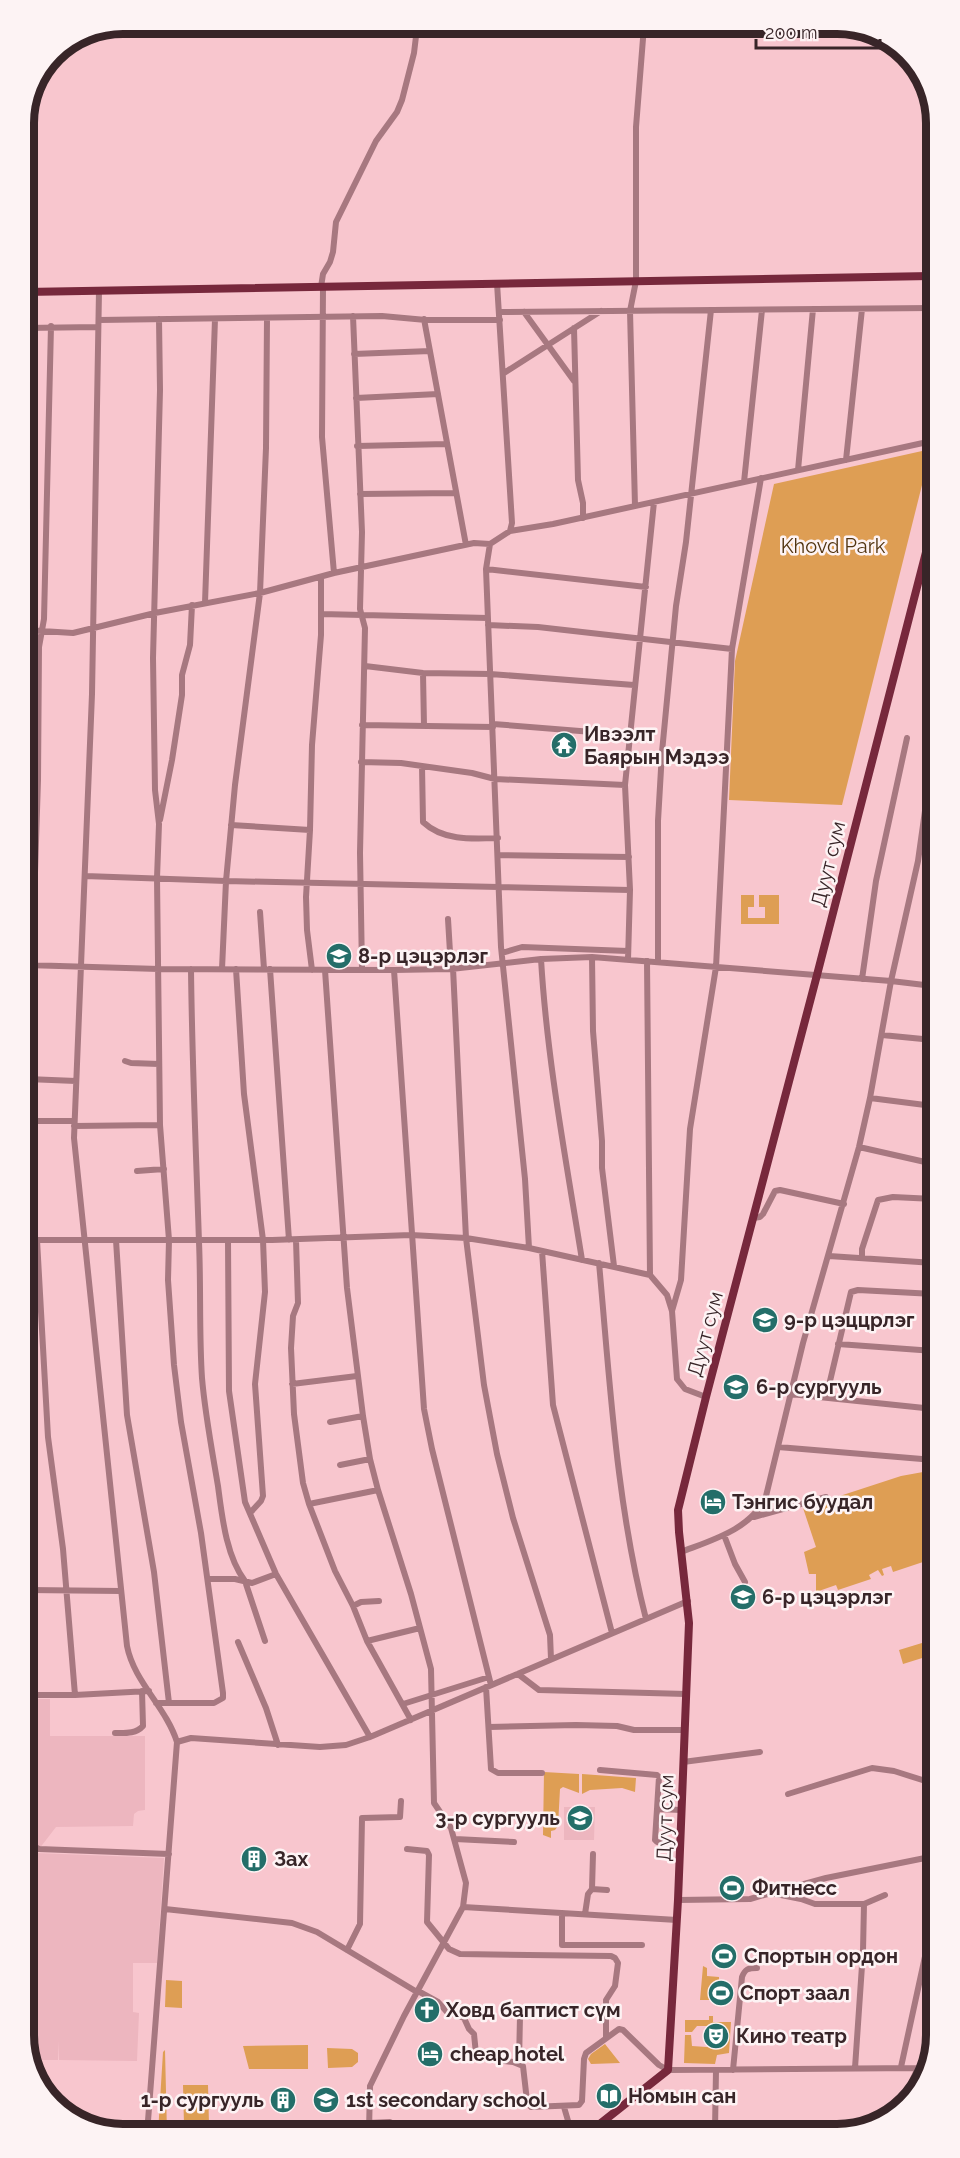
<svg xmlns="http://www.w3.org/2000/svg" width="960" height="2158" font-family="Raleway,sans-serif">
	<rect width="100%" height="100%" fill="#f8c6ce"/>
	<path fill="#edb6bf" d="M28 1699H50V1736H145V1810L138 1811 134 1814 133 1826 56 1827 36 1853 164 1858 157 1963H133V2012L139 2013 137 2061 59 2060V2041L58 2060H29Z
		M564 1807H595L594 1840H564Z"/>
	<path fill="#de9e54" d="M931 449 842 805 729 800 735 661 774 484Z
		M741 895H754V907H748V918H765V907H759V895H779V924H741Z
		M934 1470 935 1558 893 1572 891 1566 882 1569 884 1575 882 1576 878 1570 869 1575 871 1579 838 1590 836 1585 816 1592V1574H809L804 1552 816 1547 803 1508 901 1476Z
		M935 1639V1654L903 1664 899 1650Z
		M544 1772 579 1774V1793L563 1787 560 1789 558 1826 555 1830 551 1831V1838L543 1835Z
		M582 1774 636 1778 635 1792 622 1788 590 1790 582 1794Z
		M703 1966 707 1968V1976L719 1977V1983H714V2000H700Z
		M166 1980 182 1981V2008L165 2007Z
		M709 2016H713V2022H731L729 2053 717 2055 715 2064 684 2063 685 2035H691L692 2046 721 2048 722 2044H725V2026H697L692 2032H685V2020H709Z
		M605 2044 620 2063 591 2064 588 2059 591 2054Z
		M308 2045V2069H249L243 2046Z
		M327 2048 352 2049 358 2053V2062L352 2067 328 2068Z
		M165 2050 167 2133H158L163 2052Z
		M183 2085H208L209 2125H184Z"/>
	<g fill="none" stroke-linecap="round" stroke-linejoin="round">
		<path stroke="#a77880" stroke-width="6" d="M497 283 512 523 510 531
			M321 287 323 274 330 262 333 252 336 222 376 141 397 112 402 100 414 53 417 28
			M323 287 322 437 334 573
			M99 291 92 694 74 1138 127 1646C134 1682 166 1707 177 1742L147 2134
			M500 312 931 308
			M524 312 574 381
			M353 316 362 532 360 609 365 628 360 853 362 970
			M424 319 466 545
			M99 320 382 316 426 320H500
			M25 328 98 327
			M574 328 578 480 583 503V518
			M354 354 430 351
			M504 373 601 311
			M356 398 438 394
			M357 446 447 444
			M846 460 862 309
			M798 470 813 309
			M744 482 762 310
			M360 494 456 493
			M635 506 630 311 636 281V127L644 26
			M490 544 486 569 501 947 525 1179 529 1248
			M486 569 646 587
			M927 594 932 640
			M205 603 215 319
			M321 614 488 618
			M488 625 538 627 732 649
			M26 630 73 633 155 613 260 593 334 573 474 543 490 544 510 531 553 524 932 441
			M365 666 423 673 490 674 634 685
			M423 673 424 726
			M493 724 630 735
			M362 725 493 727
			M932 761 918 861 891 981 933 986
			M361 762 401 763 472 773 495 779 625 785
			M422 766 423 822C443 841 472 839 498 838
			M160 820 172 760 182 695V675L190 645 192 605
			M231 825 310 830
			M499 855 629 857
			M85 876 226 881 630 890
			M260 912 264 969
			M448 919 451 969
			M502 953 522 947 628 951
			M592 957 593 1031 602 1141V1168L614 1266
			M541 959C547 1060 566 1160 582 1260
			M628 960 630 890 625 785 654 502
			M647 961 650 1275
			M658 962V821L662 752 676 606 686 542 711 310
			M26 965 159 969 394 970 451 969 541 959 592 957 891 981 870 1098 859 1147 803 1343 766 1496C752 1529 712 1540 681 1552
			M32 965 38 780 39 647 44 619 51 326
			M453 968 466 1238 484 1385 497 1454 513 1518 550 1635 551 1659
			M191 969C192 1060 196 1151 199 1242 201 1287 199 1333 202 1378 205 1414 212 1450 218 1486 222 1516 226 1556 245 1581L265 1641
			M222 969 226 881 235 785 260 593 266 448 267 318
			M236 969 244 1094 263 1240 265 1292 255 1384 263 1496 261 1501 250 1513
			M270 969 289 1240
			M312 970 307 930 306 897 310 830 312 745 321 635V577
			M325 970 347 1288 363 1416 370 1459 378 1490 411 1594 431 1669 434 1803 451 1828 466 1883 463 1907 404 2016 370 2086 369 2132
			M394 970 424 1409 432 1449 491 1685
			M862 979 876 881 907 738
			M882 1035 933 1040
			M125 1061 131 1063 159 1064
			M27 1079 76 1081
			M870 1098 933 1106
			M27 1121H74
			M74 1126 160 1125
			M859 1147 934 1164
			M137 1171 164 1169
			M753 1218 760 1217 763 1214 775 1191 780 1190 844 1204
			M27 1240H272L411 1235 466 1238 529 1248 650 1275 667 1295 672 1311
			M37 1240 48 1437 63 1549 75 1695
			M116 1240 127 1415 154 1572 169 1703
			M228 1240 229 1391 245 1502 276 1574 370 1737
			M296 1240 298 1303 293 1316 291 1348 294 1414 303 1483 309 1504 335 1571 353 1606 367 1641 411 1720
			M542 1251 553 1405 612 1633
			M829 1256 934 1263
			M862 1258V1249L878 1200 893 1197 934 1199
			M599 1263C610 1382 616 1502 646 1619
			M838 1344 934 1351
			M292 1384 357 1376
			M790 1394 934 1409
			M706 1397 685 1389 677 1379 672 1311 681 1280 690 1129 716 967 732 649 761 478
			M826 1398 851 1292 858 1290 934 1294
			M330 1422 363 1416
			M778 1447 934 1460
			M340 1465 370 1459
			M309 1504 378 1490
			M754 1517 826 1497
			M724 1535 735 1564 745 1582
			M208 1579H235L252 1583 276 1574
			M28 1590 121 1591
			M353 1606 361 1602 379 1601
			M367 1641 420 1628
			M238 1642 266 1708 278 1745
			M518 1674 539 1690 686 1694
			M486 1687 491 1769 498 1773H542
			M28 1695H75L149 1691
			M156 1703H214L223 1698V1693L201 1533 181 1422 174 1365 168 1280 169 1240 160 1125 157 878 159 824 155 790 153 658 160 390 159 319
			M403 1704 489 1677
			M489 1727 576 1725 617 1726 634 1730H684
			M115 1733C125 1733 136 1734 143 1726L142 1691
			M177 1742 191 1738 320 1747 346 1745 370 1737 688 1601
			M683 1762 760 1752
			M600 1770 657 1775 659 1777 657 1809
			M788 1794 872 1768 894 1771 935 1784
			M455 1839 514 1842
			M29 1844 39 1849 169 1854
			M680 1844 657 1842 655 1840 657 1809 681 1810
			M407 1849 427 1851 429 1855 427 1922 449 1949 460 1954 611 1956 615 1958 618 1963 615 1986 606 2000V2038
			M592 1889 593 1854
			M775 1892 826 1878 935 1856
			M678 1900 750 1899 771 1893 801 1899 815 1904H864L885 1895
			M463 1907 677 1920
			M165 1909 292 1923 317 1932 417 1992
			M562 1913V1945H642
			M585 1914 588 1894 592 1889 607 1890
			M347 1950 360 1924 362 1818 400 1817 401 1801
			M418 1991 438 2002 447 2012 464 2018 469 2029 474 2034 476 2054 480 2058 513 2062 523 2066 527 2101 531 2107 579 2105 582 2101 584 2059 586 2053 619 2029 623 2030 659 2065 668 2070 918 2068
			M519 2063 520 2016
			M901 2067 936 1906
			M855 2068 863 1951 864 1904
			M733 2070 742 1977C745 1969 748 1968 757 1968
			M901 2104 918 2068 931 2051
			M564 2107 571 2131
			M369 2123 390 2122 398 2127 422 2128 429 2132
			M715 2130 716 2070"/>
		<path stroke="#77283c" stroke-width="8" d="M25 292 931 276
			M591 2131 668 2070 678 1900 689 1623 679 1532 678 1510 706 1397 817 975 932 529"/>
	</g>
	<defs>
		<symbol id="temple-disc" viewBox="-11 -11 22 22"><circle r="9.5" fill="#246e69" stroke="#fdf3f4"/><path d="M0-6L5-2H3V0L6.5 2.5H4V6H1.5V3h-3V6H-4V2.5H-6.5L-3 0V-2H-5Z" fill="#fff"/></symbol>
		<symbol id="school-disc" viewBox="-11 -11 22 22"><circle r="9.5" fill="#246e69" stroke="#fdf3f4"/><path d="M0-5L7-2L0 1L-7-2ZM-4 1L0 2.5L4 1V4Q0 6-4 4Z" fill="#fff"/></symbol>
		<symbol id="hotel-disc" viewBox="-11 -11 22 22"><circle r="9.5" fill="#246e69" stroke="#fdf3f4"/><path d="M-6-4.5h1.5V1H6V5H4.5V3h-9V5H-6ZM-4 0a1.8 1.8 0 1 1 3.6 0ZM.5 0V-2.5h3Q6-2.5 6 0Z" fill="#fff"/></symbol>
		<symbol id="building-disc" viewBox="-11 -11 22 22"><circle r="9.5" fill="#246e69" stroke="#fdf3f4"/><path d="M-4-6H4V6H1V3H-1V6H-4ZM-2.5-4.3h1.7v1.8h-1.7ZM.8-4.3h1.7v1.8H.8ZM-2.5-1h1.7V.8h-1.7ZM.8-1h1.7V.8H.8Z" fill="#fff"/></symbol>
		<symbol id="stadium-disc" viewBox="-11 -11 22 22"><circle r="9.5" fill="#246e69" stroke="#fdf3f4"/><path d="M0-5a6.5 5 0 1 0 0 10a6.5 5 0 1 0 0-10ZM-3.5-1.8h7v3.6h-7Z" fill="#fff"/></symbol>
		<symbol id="church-disc" viewBox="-11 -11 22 22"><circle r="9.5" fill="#246e69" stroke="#fdf3f4"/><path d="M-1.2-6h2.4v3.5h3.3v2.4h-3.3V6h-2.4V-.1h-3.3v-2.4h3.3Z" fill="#fff"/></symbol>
		<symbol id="theatre-disc" viewBox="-11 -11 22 22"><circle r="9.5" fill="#246e69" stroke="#fdf3f4"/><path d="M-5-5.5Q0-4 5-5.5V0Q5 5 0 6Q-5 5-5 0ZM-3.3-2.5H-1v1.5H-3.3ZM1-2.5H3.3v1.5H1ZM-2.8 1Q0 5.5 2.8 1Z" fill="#fff"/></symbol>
		<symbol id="library-disc" viewBox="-11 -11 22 22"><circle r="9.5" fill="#246e69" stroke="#fdf3f4"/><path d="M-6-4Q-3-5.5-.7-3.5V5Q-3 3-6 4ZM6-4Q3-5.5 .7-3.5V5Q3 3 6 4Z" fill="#fff"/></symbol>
	</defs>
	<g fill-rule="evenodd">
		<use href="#temple-disc" x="549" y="730" width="30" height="30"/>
		<use href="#school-disc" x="324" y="941" width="30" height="30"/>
		<use href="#school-disc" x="750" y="1305" width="30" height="30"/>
		<use href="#school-disc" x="721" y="1372" width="30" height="30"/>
		<use href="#hotel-disc" x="698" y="1487" width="30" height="30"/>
		<use href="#school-disc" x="728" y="1582" width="30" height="30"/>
		<use href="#school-disc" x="565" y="1803" width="30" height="30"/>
		<use href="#building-disc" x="239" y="1844" width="30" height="30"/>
		<use href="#stadium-disc" x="717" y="1873" width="30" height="30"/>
		<use href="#stadium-disc" x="709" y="1941" width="30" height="30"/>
		<use href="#stadium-disc" x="706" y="1978" width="30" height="30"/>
		<use href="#church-disc" x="412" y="1995" width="30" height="30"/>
		<use href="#theatre-disc" x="701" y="2021" width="30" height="30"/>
		<use href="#hotel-disc" x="415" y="2039" width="30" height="30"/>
		<use href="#library-disc" x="594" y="2081" width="30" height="30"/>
		<use href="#building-disc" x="268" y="2085" width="30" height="30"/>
		<use href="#school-disc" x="311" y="2085" width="30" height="30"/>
	</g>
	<g text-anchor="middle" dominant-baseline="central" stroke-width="5" stroke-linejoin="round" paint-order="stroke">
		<g font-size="20" fill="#513410" stroke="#fdf3f4">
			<text x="833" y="546">Khovd Park</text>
		</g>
		<g font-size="20" font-weight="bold" fill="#382528" stroke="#fdf3f4" text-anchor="start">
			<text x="584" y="734">Ивээлт<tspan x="584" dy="23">Баярын Мэдээ</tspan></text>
			<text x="358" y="956">8-р цэцэрлэг</text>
			<text x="784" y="1320">9-р цэццрлэг</text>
			<text x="756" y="1387">6-р сургууль</text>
			<text x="732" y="1502">Тэнгис буудал</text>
			<text x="762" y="1597">6-р цэцэрлэг</text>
			<text x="560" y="1818" text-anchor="end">3-р сургууль</text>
			<text x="274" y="1859">Зах</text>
			<text x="752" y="1888">Фитнесс</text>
			<text x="744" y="1956">Спортын ордон</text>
			<text x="740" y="1993">Спорт заал</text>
			<text x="446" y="2010">Ховд баптист сүм</text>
			<text x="736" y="2036">Кино театр</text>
			<text x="450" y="2054">cheap hotel</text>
			<text x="628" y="2096">Номын сан</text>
			<text x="264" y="2100" text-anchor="end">1-р сургууль</text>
			<text x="346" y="2100">1st secondary school</text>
		</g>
		<g font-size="20" fill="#382528" stroke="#fdf3f4">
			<text transform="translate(828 864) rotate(-76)">Дуут сум</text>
			<text transform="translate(705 1334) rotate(-75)">Дуут сум</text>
			<text transform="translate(665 1818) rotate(-88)">Дуут сум</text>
		</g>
	</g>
	<path d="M0 0H960V2158H0ZM123 34H837A89 89 0 0 1 926 123V2035A89 89 0 0 1 837 2124H123A89 89 0 0 1 34 2035V123A89 89 0 0 1 123 34Z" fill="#fdf3f4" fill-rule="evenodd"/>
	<path fill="none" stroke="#382528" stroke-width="8" d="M123 34H837A89 89 0 0 1 926 123V2035A89 89 0 0 1 837 2124H123A89 89 0 0 1 34 2035V123A89 89 0 0 1 123 34Z"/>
	<path d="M756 39v9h124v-9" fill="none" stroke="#382528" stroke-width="3"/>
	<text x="765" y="39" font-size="18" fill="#382528" stroke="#fdf3f4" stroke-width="4.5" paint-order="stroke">200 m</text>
</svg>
